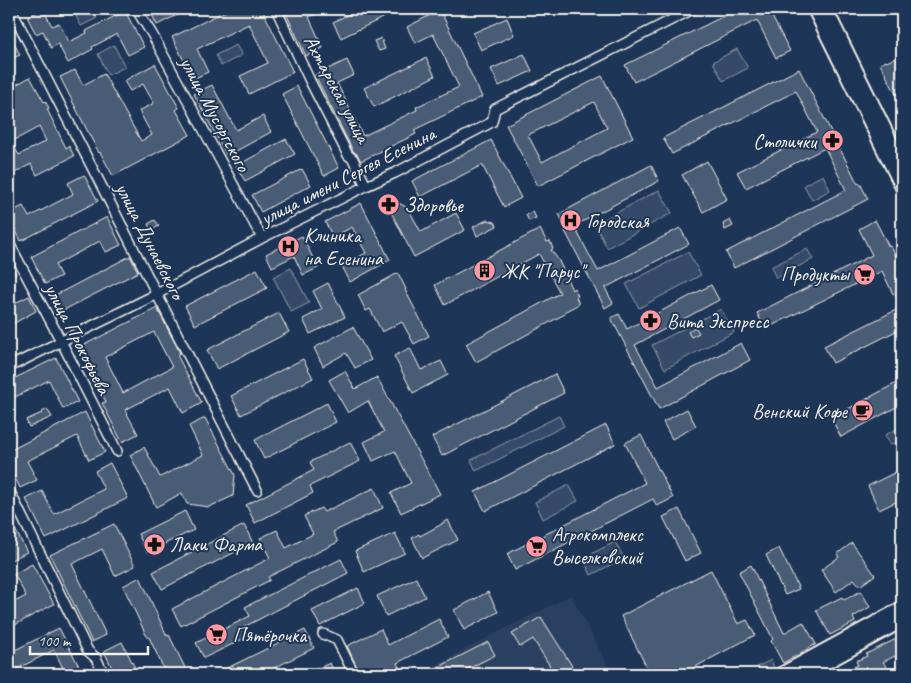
<svg xmlns="http://www.w3.org/2000/svg" width="911" height="683" font-family="Caveat,sans-serif">
	<rect width="100%" height="100%" fill="#1d3557"/>
	<filter id="ink" filterUnits="userSpaceOnUse"><feTurbulence type="fractalNoise" baseFrequency=".02" numOctaves="2"/><feDisplacementMap in="SourceGraphic" scale="10" xChannelSelector="R" yChannelSelector="G"/><feConvolveMatrix kernelMatrix="1 2 1 2 8 2 1 2 1" color-interpolation-filters="sRGB"/></filter>
	<g filter="url(#ink)">
		<path fill="#2a4060" d="M571 595 612 674H419L467 648Z"/>
		<path fill="#354a67" stroke="#949ea8" d="M90 9H92L97 18 81 26 76 16Z
			M114 45 125 67 108 75 98 54Z
			M236 45 242 55 221 66 216 55Z
			M737 49 748 68 723 81 713 62Z
			M823 175 830 190 812 200 804 185Z
			M659 190 672 213 607 248 595 224Z
			M807 249 813 259 776 278 771 267Z
			M688 252 701 275 639 308 626 284Z
			M291 268 309 303 291 312 273 277Z
			M721 309 734 332 665 369 652 345Z
			M559 416 564 426 476 471 471 460Z
			M902 426V439L890 445 885 435Z
			M569 485 578 501 543 519 535 502Z
			M615 542 624 558 591 575 583 558Z
			M771 660 775 670 766 674H761L757 667Z"/>
		<path fill="#485b74" stroke="#f4f1e8" fill-rule="evenodd" d="M43 9 52 26 59 23 69 42 87 33 86 31 125 11 144 47 128 55 117 34 92 47 93 49 68 63 58 44 51 48 43 31 36 34 27 17Z
			M149 9H189L157 25Z
			M230 9H262L293 72 249 94 240 76 268 63 249 24 197 49 208 72 193 79 172 37Z
			M284 9H327L309 17 323 48 306 56Z
			M360 9H401L341 38 333 22Z
			M738 9H768L790 51 776 58 757 20 634 82 625 65Z
			M440 10 482 97 414 130 416 134 361 161 357 154 353 151 315 75 347 60 354 75 337 83 363 136 417 110 416 107 459 87 433 34 415 43 407 27Z
			M507 18 514 35 481 50 473 33Z
			M9 33 20 55 9 60Z
			M381 38 385 49 379 51 374 41Z
			M524 54 532 71 499 86 491 69Z
			M902 54V91L896 94 880 64 886 61 887 62Z
			M426 58 435 76 374 107 364 88Z
			M155 64 179 108 176 110 190 135 113 176 100 152 99 153 90 136 60 77 75 70 83 85 104 74 141 141 152 135 139 111 154 103 143 84 130 91 124 81Z
			M799 69 858 184 860 183 868 199 734 268 726 252 846 190 825 148 746 188 737 172 817 132 796 91 672 154 663 138Z
			M602 76 633 137 538 186 506 125ZM594 102 607 128 542 162 528 135Z
			M30 77 44 102 45 101 49 108 47 109 66 148 69 146 74 156 37 175 31 164 9 176V89ZM39 127 46 141 19 155 11 142Z
			M212 85 236 130 263 116 271 132 227 156 194 94Z
			M297 86 339 168 324 176 282 94Z
			M286 139 295 154 245 181 236 166Z
			M491 140 521 198 504 207 482 165 420 197 412 181Z
			M707 161 727 199 703 212 682 175Z
			M651 165 659 181 574 226 598 271 680 228 689 244 605 288 613 303 605 308 565 231 567 230 559 214Z
			M302 169 311 185 261 212 252 195Z
			M84 175 98 201 21 241 9 216V213L23 206 29 217 73 194 68 183Z
			M387 197 408 208 421 232 456 213 465 230 414 257 390 210 387 212 381 200Z
			M361 203 390 260 350 282 342 266 366 253 352 227 333 237 325 222Z
			M533 211 536 218 529 221 526 215Z
			M107 217 121 245 106 252 100 241 55 265 61 276 45 284 31 257Z
			M155 220 159 226 151 230 148 224Z
			M487 220 495 222 497 226 477 236 473 227Z
			M730 220 733 226 725 230 723 224Z
			M875 220 889 247 891 246 902 270V307L895 293 893 294 882 271 765 329 757 313 872 255 859 229Z
			M540 229 547 242 550 241 553 249 551 250 559 261 572 290 574 288 578 296 576 297 579 304 564 312 565 314 476 362 466 344 560 293 539 254 445 305 435 285Z
			M302 236 318 268 303 275 294 256 272 267 266 254Z
			M130 256 138 272 60 312 52 297Z
			M9 261 16 274 9 278Z
			M257 269 267 288 195 325 185 306Z
			M398 273 406 289 405 290 429 336 414 344 402 322 382 332 370 309 366 311 358 295Z
			M328 283 345 317 310 334 303 319 322 309 313 291Z
			M711 285 719 300 635 345 658 387 741 343 750 360 659 409 611 318 619 314 627 329Z
			M29 296 36 311 9 326V306Z
			M902 307V328L833 363 824 346Z
			M157 308 180 353 177 355 202 403 183 413 170 387 125 410 138 434 122 442 102 403 106 402 78 348ZM154 332 172 367 123 393 105 357Z
			M279 313 289 332 217 369 207 350Z
			M353 327 371 360 355 368 346 353 323 366 314 348Z
			M695 327 699 333 691 337 688 332Z
			M410 348 421 370 441 361 448 375 413 393 394 356Z
			M56 358 78 402 63 409 49 380 9 400V381Z
			M303 359 313 378 241 415 231 396Z
			M345 371 355 389 377 377 440 494 401 513 391 493 411 483 395 451 373 461 364 442 384 432 368 401 348 413 329 380Z
			M555 374 564 393 442 456 432 437Z
			M902 380V404L841 437 831 418Z
			M327 403 336 422 264 459 255 440Z
			M47 409 52 417 29 427 26 420 42 413V412Z
			M687 409 696 426 672 439 663 422Z
			M85 412 105 452 89 460 77 436 27 461 37 480 20 488 9 465V451Z
			M205 418 235 475 233 496 209 507 187 504 182 493 156 507 130 455 144 447 160 477 203 455 189 426Z
			M606 425 615 444 485 511 475 492Z
			M641 435 673 498 657 506 653 499 515 570 507 554 645 483 625 443Z
			M350 442 360 461 310 486 313 493 255 523 246 505 314 470 310 462Z
			M110 463 128 498 46 539 26 499 42 491 54 514 104 489 95 471Z
			M898 471 902 479V499L879 510 868 486Z
			M374 488 383 508 333 532 338 542 268 577 270 580 181 626 172 609 270 558 260 538 277 530 286 548 313 534 304 516 321 508 324 512Z
			M679 509 701 553 685 561 663 517Z
			M185 511 194 530 147 552 138 534Z
			M9 518 27 552 9 561Z
			M448 520 458 540 422 558 412 538 419 534 420 536 442 524V523Z
			M114 524 135 566 115 576 102 549 72 564 106 635 92 642 50 555Z
			M244 525 253 543 162 589 153 572Z
			M395 533 405 553 364 572 355 551Z
			M852 543 875 575 860 586 854 579 836 592 821 570 839 557 837 554Z
			M779 548 799 589 785 595 766 555Z
			M341 559 348 573 244 627 249 636 204 658 196 643 250 616 245 607Z
			M32 564 54 604 9 628V605L26 596 14 574Z
			M751 565 784 633 803 622 816 644 783 663 771 641 773 639 739 572Z
			M711 570 738 624 747 620 755 635 682 674H650L621 616Z
			M140 577 167 636 169 635 188 674H166L149 637H147L123 586Z
			M416 578 425 597 386 616 377 596Z
			M358 588 365 603 320 626 312 611Z
			M861 591 870 607 853 617 855 622 830 635 816 610 842 597 844 600Z
			M488 592 498 612 464 630 454 610Z
			M541 617 577 674H555L533 639 520 647 512 634Z
			M439 619 448 637 397 663 400 669 389 674H360L347 646 381 629 388 645Z
			M59 628 83 674H66L54 650 9 673V653Z
			M305 630 314 648 272 669 260 674H215Z
			M902 636V656L896 659 895 656 883 662 887 667 884 669 886 672 881 674H877L874 669 864 674H839L858 665 856 661 867 656 866 654Z
			M122 642 138 674H115L104 651Z
			M488 642 495 655 458 674H425Z
			M330 663 335 674H305Z"/>
		<g fill="none" stroke-linecap="round" stroke-linejoin="round">
			<defs>
				<path id="minor" d="M11 9 257 490
					M136 9 152 34 262 238
					M276 9 310 81 348 155 353 159 366 186
					M9 243 61 341 117 451
					M9 367 157 294 262 238 366 186 395 173 492 122 495 109 693 9
					M9 490 88 651 96 658 104 674
					M323 634 337 640 354 674"/>
				<path id="secondary" d="M814 9 902 187
					M826 9 902 164
					M781 674 902 608
					M806 674 902 621"/>
			</defs>
			<use href="#minor" stroke="#f4f1e8" stroke-width="12"/>
			<use href="#secondary" stroke="#f4f1e8" stroke-width="16"/>
			<use href="#minor" stroke="#1d3557" stroke-width="9"/>
			<use href="#secondary" stroke="#1d3557" stroke-width="12"/>
		</g>
	</g>
	<defs>
		<symbol id="pharmacy-disc" viewBox="-11 -11 22 22"><circle r="9.5" fill="#ff9aa2" stroke="#1d3557"/><path d="M-2-6h4v4h4v4h-4v4h-4v-4h-4v-4h4Z" fill="#111"/></symbol>
		<symbol id="hospital-disc" viewBox="-11 -11 22 22"><circle r="9.5" fill="#ff9aa2" stroke="#1d3557"/><path d="M-5-5h3v3.5h4V-5h3V5h-3V1.5h-4V5h-3Z" fill="#111"/></symbol>
		<symbol id="building-disc" viewBox="-11 -11 22 22"><circle r="9.5" fill="#ff9aa2" stroke="#1d3557"/><path d="M-4-6H4V6H1V3H-1V6H-4ZM-2.5-4.3h1.7v1.8h-1.7ZM.8-4.3h1.7v1.8H.8ZM-2.5-1h1.7V.8h-1.7ZM.8-1h1.7V.8H.8Z" fill="#111"/></symbol>
		<symbol id="supermarket-disc" viewBox="-11 -11 22 22"><circle r="9.5" fill="#ff9aa2" stroke="#1d3557"/><path d="M-6-5.5h2.5l.6 2H6L4.5 2H-2.5L-4.4-4H-6ZM-1.5 3.2a1.3 1.3 0 1 0 .1 0ZM3 3.2a1.3 1.3 0 1 0 .1 0Z" fill="#111"/></symbol>
		<symbol id="cafe-disc" viewBox="-11 -11 22 22"><circle r="9.5" fill="#ff9aa2" stroke="#1d3557"/><path d="M-5.5-4.5H6V0H3Q3 3.5 0 3.5H-2.5Q-5.5 3.5-5.5 0ZM3-3.2v2h1.7v-2ZM-6 4.5H4V6H-6Z" fill="#111"/></symbol>
	</defs>
	<g fill-rule="evenodd">
		<use href="#pharmacy-disc" x="820" y="128" width="25" height="25"/>
		<use href="#pharmacy-disc" x="376" y="192" width="25" height="25"/>
		<use href="#hospital-disc" x="558" y="208" width="25" height="25"/>
		<use href="#hospital-disc" x="276" y="234" width="25" height="25"/>
		<use href="#building-disc" x="472" y="258" width="25" height="25"/>
		<use href="#supermarket-disc" x="852" y="262" width="25" height="25"/>
		<use href="#pharmacy-disc" x="638" y="308" width="25" height="25"/>
		<use href="#cafe-disc" x="850" y="398" width="25" height="25"/>
		<use href="#pharmacy-disc" x="142" y="532" width="25" height="25"/>
		<use href="#supermarket-disc" x="524" y="534" width="25" height="25"/>
		<use href="#supermarket-disc" x="204" y="622" width="25" height="25"/>
	</g>
	<g text-anchor="middle" dominant-baseline="central" stroke-width="4" stroke-linejoin="round" paint-order="stroke">
		<g font-size="20" fill="#f4f1e8" stroke="#1d3557">
			<text transform="translate(337 89) rotate(62)">Ахтарская улица</text>
			<text transform="translate(215 114) rotate(62)">улица Мусоргского</text>
			<text transform="translate(348 176) rotate(-27)">улица имени Сергея Есенина</text>
			<text transform="translate(150 241) rotate(63)">улица Дунаевского</text>
			<text transform="translate(78 339) rotate(63)">улица Прокофьева</text>
		</g>
		<g font-size="20" fill="#f4f1e8" stroke="#1d3557" text-anchor="start">
			<text x="816" y="141" text-anchor="end">Столички</text>
			<text x="404" y="205">Здоровье</text>
			<text x="587" y="221">Городская</text>
			<text x="304" y="235">Клиника<tspan x="304" dy="23">на Есенина</tspan></text>
			<text x="501" y="271">ЖК "Парус"</text>
			<text x="849" y="274" text-anchor="end">Продукты</text>
			<text x="667" y="321">Вита Экспресс</text>
			<text x="847" y="411" text-anchor="end">Венский Кофе</text>
			<text x="552" y="534">Агрокомплекс<tspan x="552" dy="23">Выселковский</tspan></text>
			<text x="170" y="544">Лаки Фарма</text>
			<text x="233" y="635">Пятёрочка</text>
		</g>
	</g>
	<rect width="911" height="683" fill="none" stroke="#1d3557" stroke-width="30"/>
	<rect x="15" y="15" width="881" height="653" fill="none" stroke="#f4f1e8" stroke-width="2" filter="url(#ink)"/>
	<path d="M30 646v8h118v-8" fill="none" stroke="#f4f1e8" stroke-width="2.5"/>
	<text x="38" y="646" font-size="15" fill="#f4f1e8" stroke="#1d3557" stroke-width="4" paint-order="stroke">100 m</text>
</svg>
